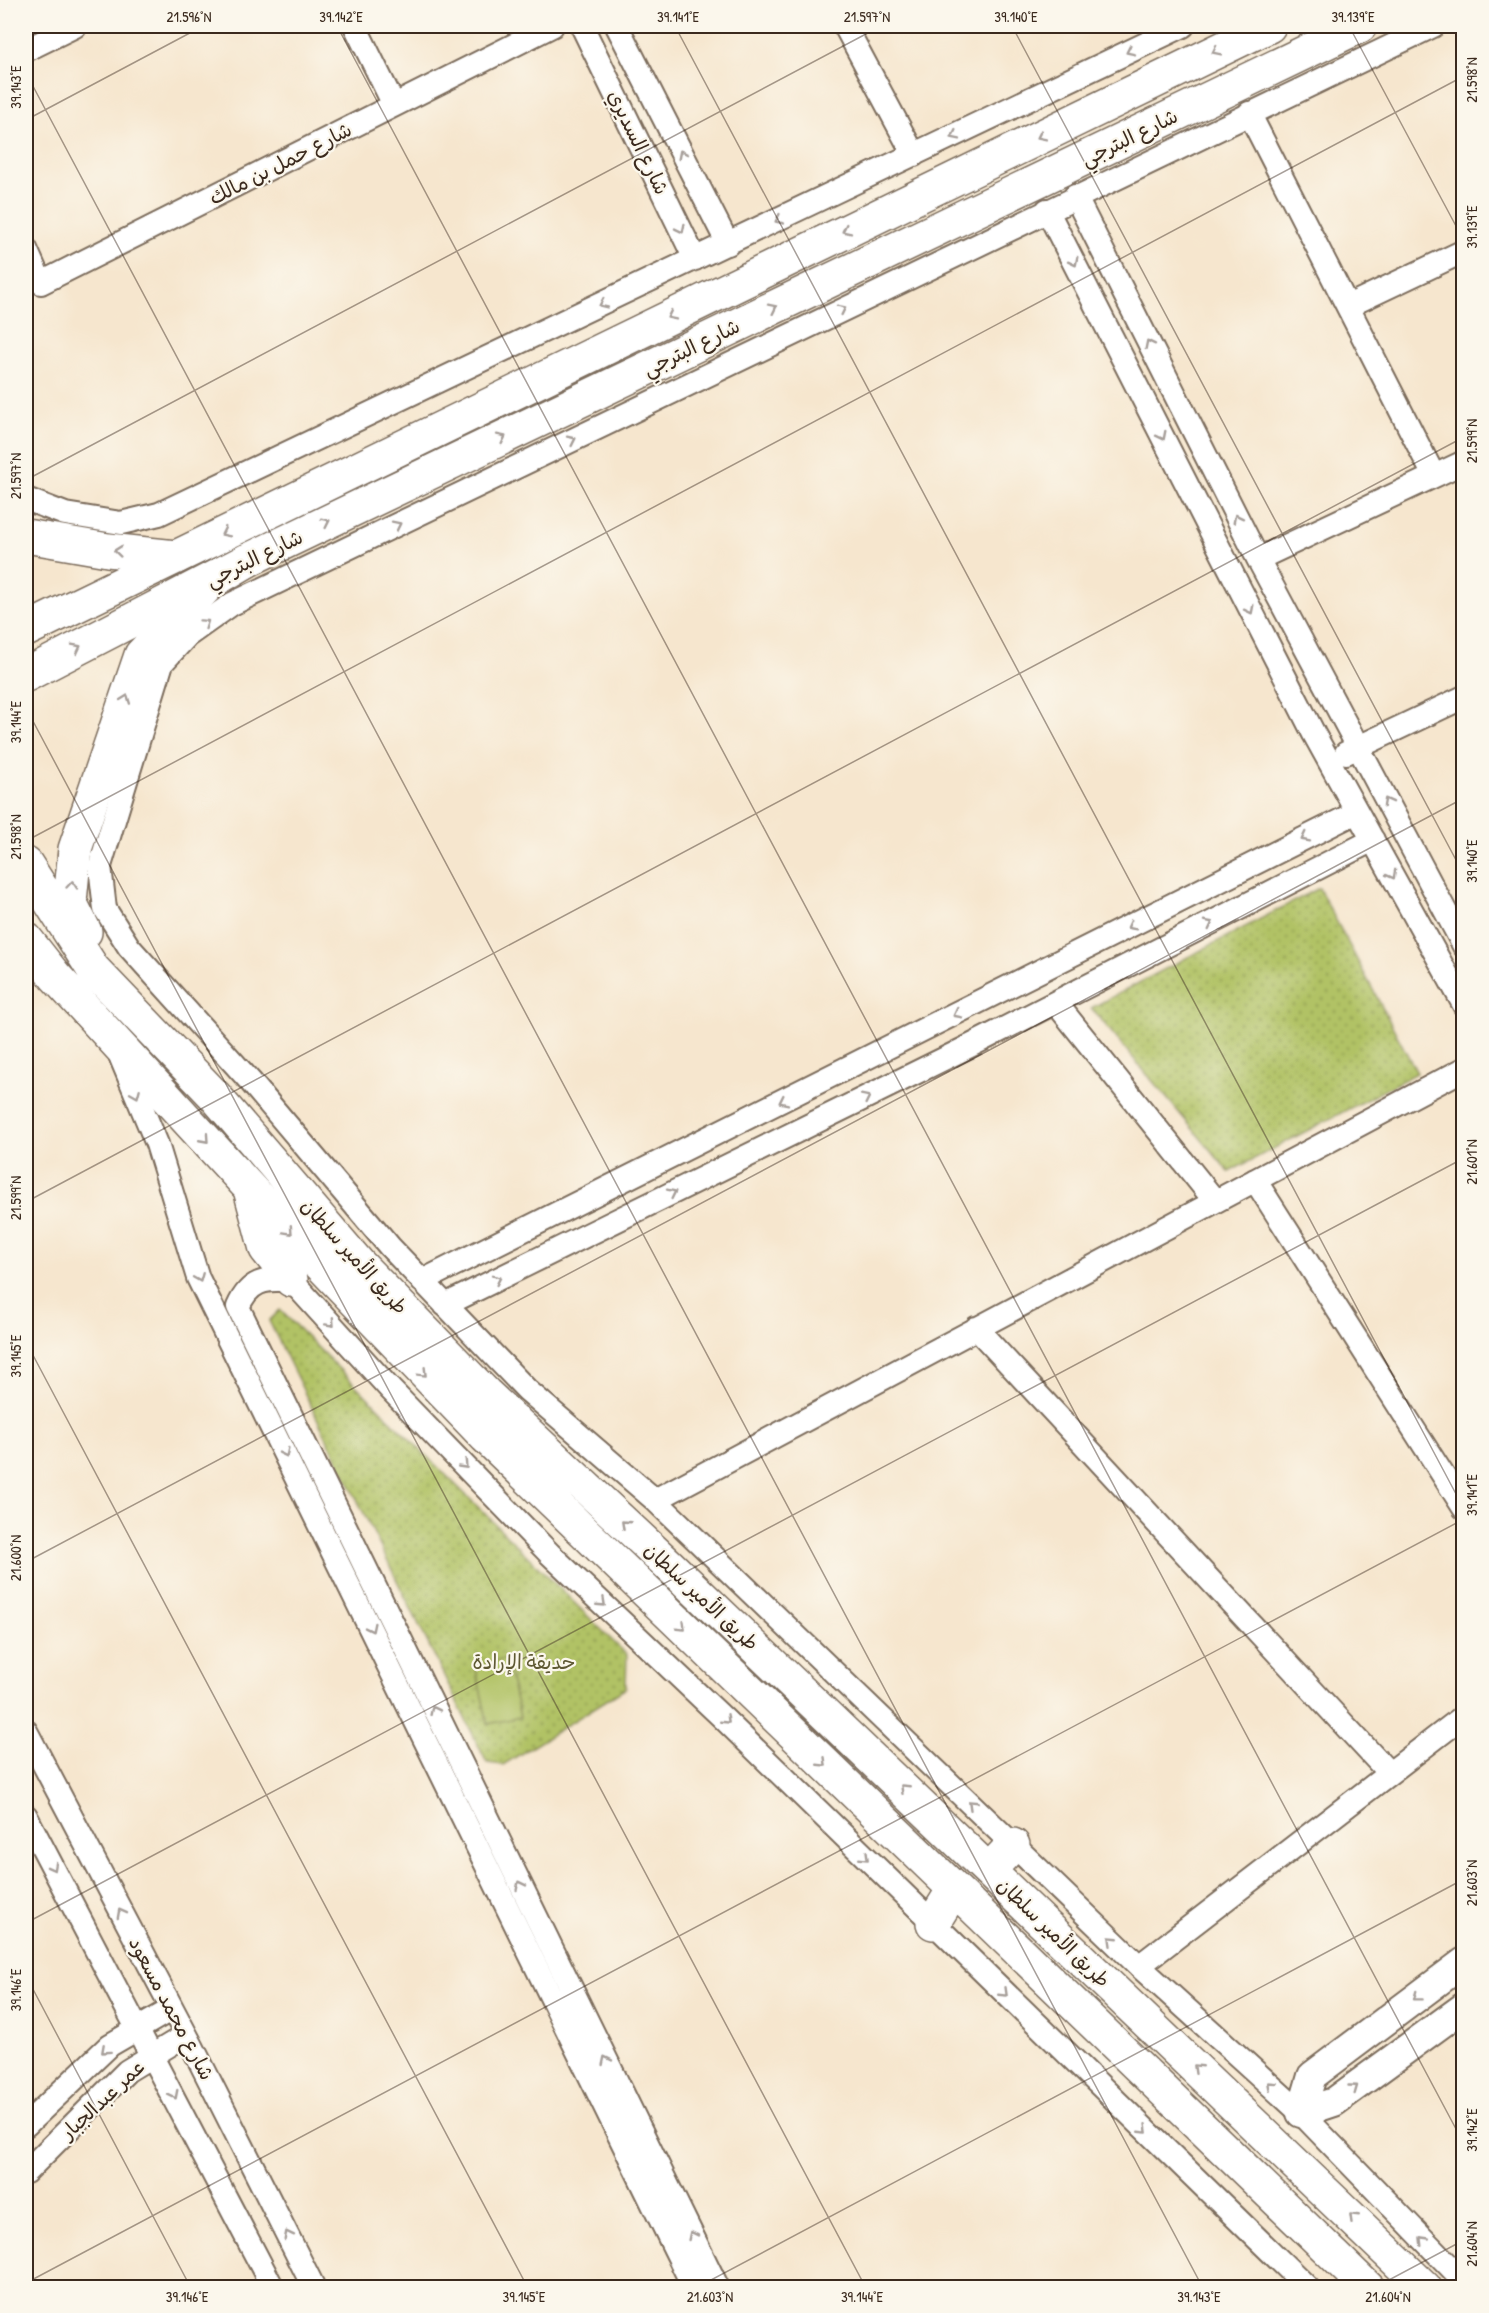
<svg xmlns="http://www.w3.org/2000/svg" width="1489" height="2313" font-family="'Patrick Hand','Playpen Sans Arabic',sans-serif">
	<defs>
		<pattern id="park-dots" width="8" height="8" patternUnits="userSpaceOnUse" patternTransform="scale(1.5)"><rect width="8" height="8" fill="#b1c265"/><path d="M2 2h.1M6 6h.1" fill="none" stroke="#919e53" stroke-width="1.8" stroke-linecap="round"/></pattern>
	</defs>
	<rect width="100%" height="100%" fill="#fbf7ec"/>
	<filter id="ink" filterUnits="userSpaceOnUse"><feTurbulence type="fractalNoise" baseFrequency=".0167" numOctaves="2"/><feDisplacementMap in="SourceGraphic" scale="12" xChannelSelector="R" yChannelSelector="G"/><feConvolveMatrix kernelMatrix="1 2 1 2 8 2 1 2 1" color-interpolation-filters="sRGB"/></filter>
	<filter id="wash" filterUnits="userSpaceOnUse"><feTurbulence type="fractalNoise" baseFrequency=".008" numOctaves="4" result="noise"/><feDisplacementMap in="SourceGraphic" scale="24" xChannelSelector="R" yChannelSelector="G"/><feGaussianBlur stdDeviation="1.35" result="paint"/><feColorMatrix in="noise" values="0 0 0 0 0 0 0 0 0 0 0 0 0 0 0 0 0 1.4 0 .05"/><feComposite in="paint" operator="in"/></filter>
	<g filter="url(#wash)">
		<rect width="100%" height="100%" fill="#f6e6ce"/>
		<path fill="url(#park-dots)" stroke="#767642" stroke-width="1.5" d="M1319 888 1417 1073 1229 1172 1091 1008Z
			M280 1310 627 1655 626 1688 503 1765 487 1763 269 1321Z"/>
		<path fill="#b1c265" stroke="#767642" stroke-width="1.5" d="M506 1659 520 1717 488 1724 475 1665Z"/>
	</g>
	<g filter="url(#ink)">
		<g fill="none" stroke-linecap="round" stroke-linejoin="round">
			<defs>
				<path id="minor" d="M355 26 394 105
					M582 26 695 259
					M617 26 728 244
					M845 26 914 155
					M1433 26 232 604 187 636 162 663 100 866 105 909 129 947 250 1081 390 1247 527 1390 655 1500 1139 1966 1301 2113 1464 2281
					M26 50 75 26
					M1249 113 1434 476
					M1075 196 1258 559 1464 946
					M1047 210 1314 734 1464 1005
					M26 249 41 283 552 26
					M1348 306 1464 251
					M26 499 65 514 121 523 159 514 1183 26
					M1258 559 1464 462
					M1346 753 1464 697
					M1056 1003 1215 1201
					M121 1058 157 1144 198 1278 694 2288
					M1255 1180 1464 1508
					M422 1281 1357 812
					M445 1305 970 1046 1373 840
					M976 1328 1389 1773
					M655 1500 1464 1069
					M26 1731 192 2046 314 2288
					M26 1816 273 2288
					M1139 1966 1464 1716
					M26 2125 110 2045 172 2009
					M26 2172 127 2071 186 2035
					M718 2288 238 1307C250 1280 264 1279 291 1280L391 1390 550 1554 723 1718 1308 2288"/>
				<path id="tertiary" d="M1301 2113 1312 2076 1464 1962
					M1301 2113 1334 2102 1464 2007"/>
				<path id="secondary" d="M26 630 1269 26
					M26 675 248 560 1360 26"/>
				<path id="primary" d="M26 536 108 550 176 557
					M26 864 93 969 215 1096 359 1264 486 1394 670 1566 1425 2288
					M85 932 70 902 75 849 141 655 211 582 248 560
					M26 939 55 976 314 1258 486 1437 1368 2288
					M251 1193 266 1249 291 1280
					M989 1870 1013 1845
					M933 1923 954 1889"/>
			</defs>
			<use href="#minor" stroke="#7c6c5c" stroke-width="26"/>
			<use href="#tertiary" stroke="#7c6c5c" stroke-width="32"/>
			<use href="#secondary" stroke="#7c6c5c" stroke-width="36"/>
			<use href="#primary" stroke="#7c6c5c" stroke-width="36"/>
			<use href="#minor" stroke="#fff" stroke-width="22"/>
			<use href="#tertiary" stroke="#fff" stroke-width="28"/>
			<use href="#secondary" stroke="#fff" stroke-width="33"/>
			<use href="#primary" stroke="#fff" stroke-width="33"/>
		</g>
		<defs><path id="oneway-chevron" d="M-2-3.5L2.5 0L-2 3.5" fill="none" stroke-width="1.6" stroke-linecap="round" stroke-linejoin="round" transform="scale(1.5)"/></defs>
		<g stroke="#a79f9a">
			<use href="#oneway-chevron" transform="translate(1130 51) rotate(154)"/>
			<use href="#oneway-chevron" transform="translate(1216 51) rotate(154)"/>
			<use href="#oneway-chevron" transform="translate(955 136) rotate(154)"/>
			<use href="#oneway-chevron" transform="translate(1041 136) rotate(154)"/>
			<use href="#oneway-chevron" transform="translate(682 154) rotate(-117)"/>
			<use href="#oneway-chevron" transform="translate(779 220) rotate(155)"/>
			<use href="#oneway-chevron" transform="translate(681 229) rotate(64)"/>
			<use href="#oneway-chevron" transform="translate(846 230) rotate(154)"/>
			<use href="#oneway-chevron" transform="translate(1074 262) rotate(63)"/>
			<use href="#oneway-chevron" transform="translate(603 304) rotate(155)"/>
			<use href="#oneway-chevron" transform="translate(773 308) rotate(-26)"/>
			<use href="#oneway-chevron" transform="translate(842 309) rotate(-26)"/>
			<use href="#oneway-chevron" transform="translate(671 316) rotate(154)"/>
			<use href="#oneway-chevron" transform="translate(1149 344) rotate(-117)"/>
			<use href="#oneway-chevron" transform="translate(1162 436) rotate(63)"/>
			<use href="#oneway-chevron" transform="translate(502 438) rotate(-26)"/>
			<use href="#oneway-chevron" transform="translate(572 440) rotate(-26)"/>
			<use href="#oneway-chevron" transform="translate(1237 518) rotate(-117)"/>
			<use href="#oneway-chevron" transform="translate(326 522) rotate(-26)"/>
			<use href="#oneway-chevron" transform="translate(397 525) rotate(-26)"/>
			<use href="#oneway-chevron" transform="translate(225 533) rotate(154)"/>
			<use href="#oneway-chevron" transform="translate(118 551) rotate(-174)"/>
			<use href="#oneway-chevron" transform="translate(1250 610) rotate(63)"/>
			<use href="#oneway-chevron" transform="translate(205 623) rotate(-35)"/>
			<use href="#oneway-chevron" transform="translate(77 648) rotate(-27)"/>
			<use href="#oneway-chevron" transform="translate(126 699) rotate(-70)"/>
			<use href="#oneway-chevron" transform="translate(1387 802) rotate(-118)"/>
			<use href="#oneway-chevron" transform="translate(1305 838) rotate(153)"/>
			<use href="#oneway-chevron" transform="translate(1392 875) rotate(61)"/>
			<use href="#oneway-chevron" transform="translate(72 885) rotate(-85)"/>
			<use href="#oneway-chevron" transform="translate(1209 924) rotate(-27)"/>
			<use href="#oneway-chevron" transform="translate(1131 926) rotate(153)"/>
			<use href="#oneway-chevron" transform="translate(957 1014) rotate(153)"/>
			<use href="#oneway-chevron" transform="translate(136 1094) rotate(67)"/>
			<use href="#oneway-chevron" transform="translate(866 1098) rotate(-26)"/>
			<use href="#oneway-chevron" transform="translate(783 1101) rotate(154)"/>
			<use href="#oneway-chevron" transform="translate(205 1139) rotate(48)"/>
			<use href="#oneway-chevron" transform="translate(672 1193) rotate(-26)"/>
			<use href="#oneway-chevron" transform="translate(289 1231) rotate(47)"/>
			<use href="#oneway-chevron" transform="translate(199 1278) rotate(68)"/>
			<use href="#oneway-chevron" transform="translate(497 1279) rotate(-26)"/>
			<use href="#oneway-chevron" transform="translate(331 1323) rotate(47)"/>
			<use href="#oneway-chevron" transform="translate(423 1373) rotate(45)"/>
			<use href="#oneway-chevron" transform="translate(285 1453) rotate(64)"/>
			<use href="#oneway-chevron" transform="translate(464 1465) rotate(46)"/>
			<use href="#oneway-chevron" transform="translate(625 1524) rotate(-137)"/>
			<use href="#oneway-chevron" transform="translate(602 1603) rotate(43)"/>
			<use href="#oneway-chevron" transform="translate(682 1627) rotate(44)"/>
			<use href="#oneway-chevron" transform="translate(371 1628) rotate(64)"/>
			<use href="#oneway-chevron" transform="translate(434 1710) rotate(-116)"/>
			<use href="#oneway-chevron" transform="translate(726 1720) rotate(44)"/>
			<use href="#oneway-chevron" transform="translate(823 1763) rotate(44)"/>
			<use href="#oneway-chevron" transform="translate(904 1788) rotate(-136)"/>
			<use href="#oneway-chevron" transform="translate(972 1804) rotate(-136)"/>
			<use href="#oneway-chevron" transform="translate(865 1857) rotate(44)"/>
			<use href="#oneway-chevron" transform="translate(53 1867) rotate(62)"/>
			<use href="#oneway-chevron" transform="translate(520 1885) rotate(-116)"/>
			<use href="#oneway-chevron" transform="translate(121 1913) rotate(-118)"/>
			<use href="#oneway-chevron" transform="translate(1112 1940) rotate(-136)"/>
			<use href="#oneway-chevron" transform="translate(1004 1993) rotate(44)"/>
			<use href="#oneway-chevron" transform="translate(1417 1997) rotate(143)"/>
			<use href="#oneway-chevron" transform="translate(105 2050) rotate(138)"/>
			<use href="#oneway-chevron" transform="translate(606 2060) rotate(-116)"/>
			<use href="#oneway-chevron" transform="translate(1197 2068) rotate(-136)"/>
			<use href="#oneway-chevron" transform="translate(1271 2085) rotate(-138)"/>
			<use href="#oneway-chevron" transform="translate(1354 2088) rotate(-36)"/>
			<use href="#oneway-chevron" transform="translate(174 2095) rotate(63)"/>
			<use href="#oneway-chevron" transform="translate(1144 2130) rotate(44)"/>
			<use href="#oneway-chevron" transform="translate(1353 2217) rotate(-136)"/>
			<use href="#oneway-chevron" transform="translate(288 2235) rotate(-117)"/>
			<use href="#oneway-chevron" transform="translate(692 2235) rotate(-116)"/>
			<use href="#oneway-chevron" transform="translate(1423 2240) rotate(-134)"/>
		</g>
	</g>
	<path fill="none" stroke="#3b2a1e" stroke-width="1.5" stroke-opacity="0.45" d="M337 26 1464 2144M675 26 1464 1509M1012 26 1464 875M1349 26 1464 241M26 73 1203 2288M26 120 203 26M26 480 881 26M26 708 866 2288M26 841 1464 76M26 1202 1464 437M26 1342 528 2288M26 1562 1464 798M26 1923 1464 1158M26 1976 191 2288M26 2283 1464 1519M696 2288 1464 1879M1374 2288 1464 2240"/>
	<g text-anchor="middle" dominant-baseline="central" stroke-width="4.5" stroke-linejoin="round" paint-order="stroke">
		<g font-size="20" fill="#3b2a1e" stroke="#fbf7ec">
			<text transform="translate(1129 137) rotate(-26)">شارع البترجي</text>
			<text transform="translate(639 142) rotate(64)">شارع السديري</text>
			<text transform="translate(280 163) rotate(-27)">شارع حمل بن مالك</text>
			<text transform="translate(691 347) rotate(-26)">شارع البترجي</text>
			<text transform="translate(254 558) rotate(-26)">شارع البترجي</text>
			<text transform="translate(355 1256) rotate(48)">طريق الأمير سلطان</text>
			<text transform="translate(702 1596) rotate(43)">طريق الأمير سلطان</text>
			<text transform="translate(1054 1932) rotate(44)">طريق الأمير سلطان</text>
			<text transform="translate(172 2008) rotate(62)">شارع محمد مسعود</text>
			<text transform="translate(102 2099) rotate(-43)">عمر عبدالجبار</text>
		</g>
		<g font-size="20" fill="#5e5833" stroke="#fbf7ec">
			<text x="524" y="1661">حديقة الإرادة</text>
		</g>
	</g>
	<rect width="1489" height="2313" fill="none" stroke="#fbf7ec" stroke-width="66"/>
	<rect x="33" y="33" width="1423" height="2247" fill="none" stroke="#3b2a1e" stroke-width="2"/>
	<g font-size="15" text-anchor="middle" fill="#3b2a1e">
		<text x="189" y="22">21.596°N</text>
		<text x="341" y="22">39.142°E</text>
		<text x="678" y="22">39.141°E</text>
		<text x="867" y="22">21.597°N</text>
		<text x="1016" y="22">39.140°E</text>
		<text x="1353" y="22">39.139°E</text>
		<text transform="translate(1472 80) rotate(-90)" y="5">21.598°N</text>
		<text transform="translate(16 87) rotate(-90)" y="5">39.143°E</text>
		<text transform="translate(1472 227) rotate(-90)" y="5">39.139°E</text>
		<text transform="translate(1472 441) rotate(-90)" y="5">21.599°N</text>
		<text transform="translate(16 476) rotate(-90)" y="5">21.597°N</text>
		<text transform="translate(16 722) rotate(-90)" y="5">39.144°E</text>
		<text transform="translate(16 837) rotate(-90)" y="5">21.598°N</text>
		<text transform="translate(1472 861) rotate(-90)" y="5">39.140°E</text>
		<text transform="translate(1472 1162) rotate(-90)" y="5">21.601°N</text>
		<text transform="translate(16 1198) rotate(-90)" y="5">21.599°N</text>
		<text transform="translate(16 1356) rotate(-90)" y="5">39.145°E</text>
		<text transform="translate(1472 1495) rotate(-90)" y="5">39.141°E</text>
		<text transform="translate(16 1558) rotate(-90)" y="5">21.600°N</text>
		<text transform="translate(1472 1883) rotate(-90)" y="5">21.603°N</text>
		<text transform="translate(16 1990) rotate(-90)" y="5">39.146°E</text>
		<text transform="translate(1472 2130) rotate(-90)" y="5">39.142°E</text>
		<text transform="translate(1472 2244) rotate(-90)" y="5">21.604°N</text>
		<text x="187" y="2302">39.146°E</text>
		<text x="524" y="2302">39.145°E</text>
		<text x="710" y="2302">21.603°N</text>
		<text x="862" y="2302">39.144°E</text>
		<text x="1199" y="2302">39.143°E</text>
		<text x="1388" y="2302">21.604°N</text>
	</g>
</svg>
